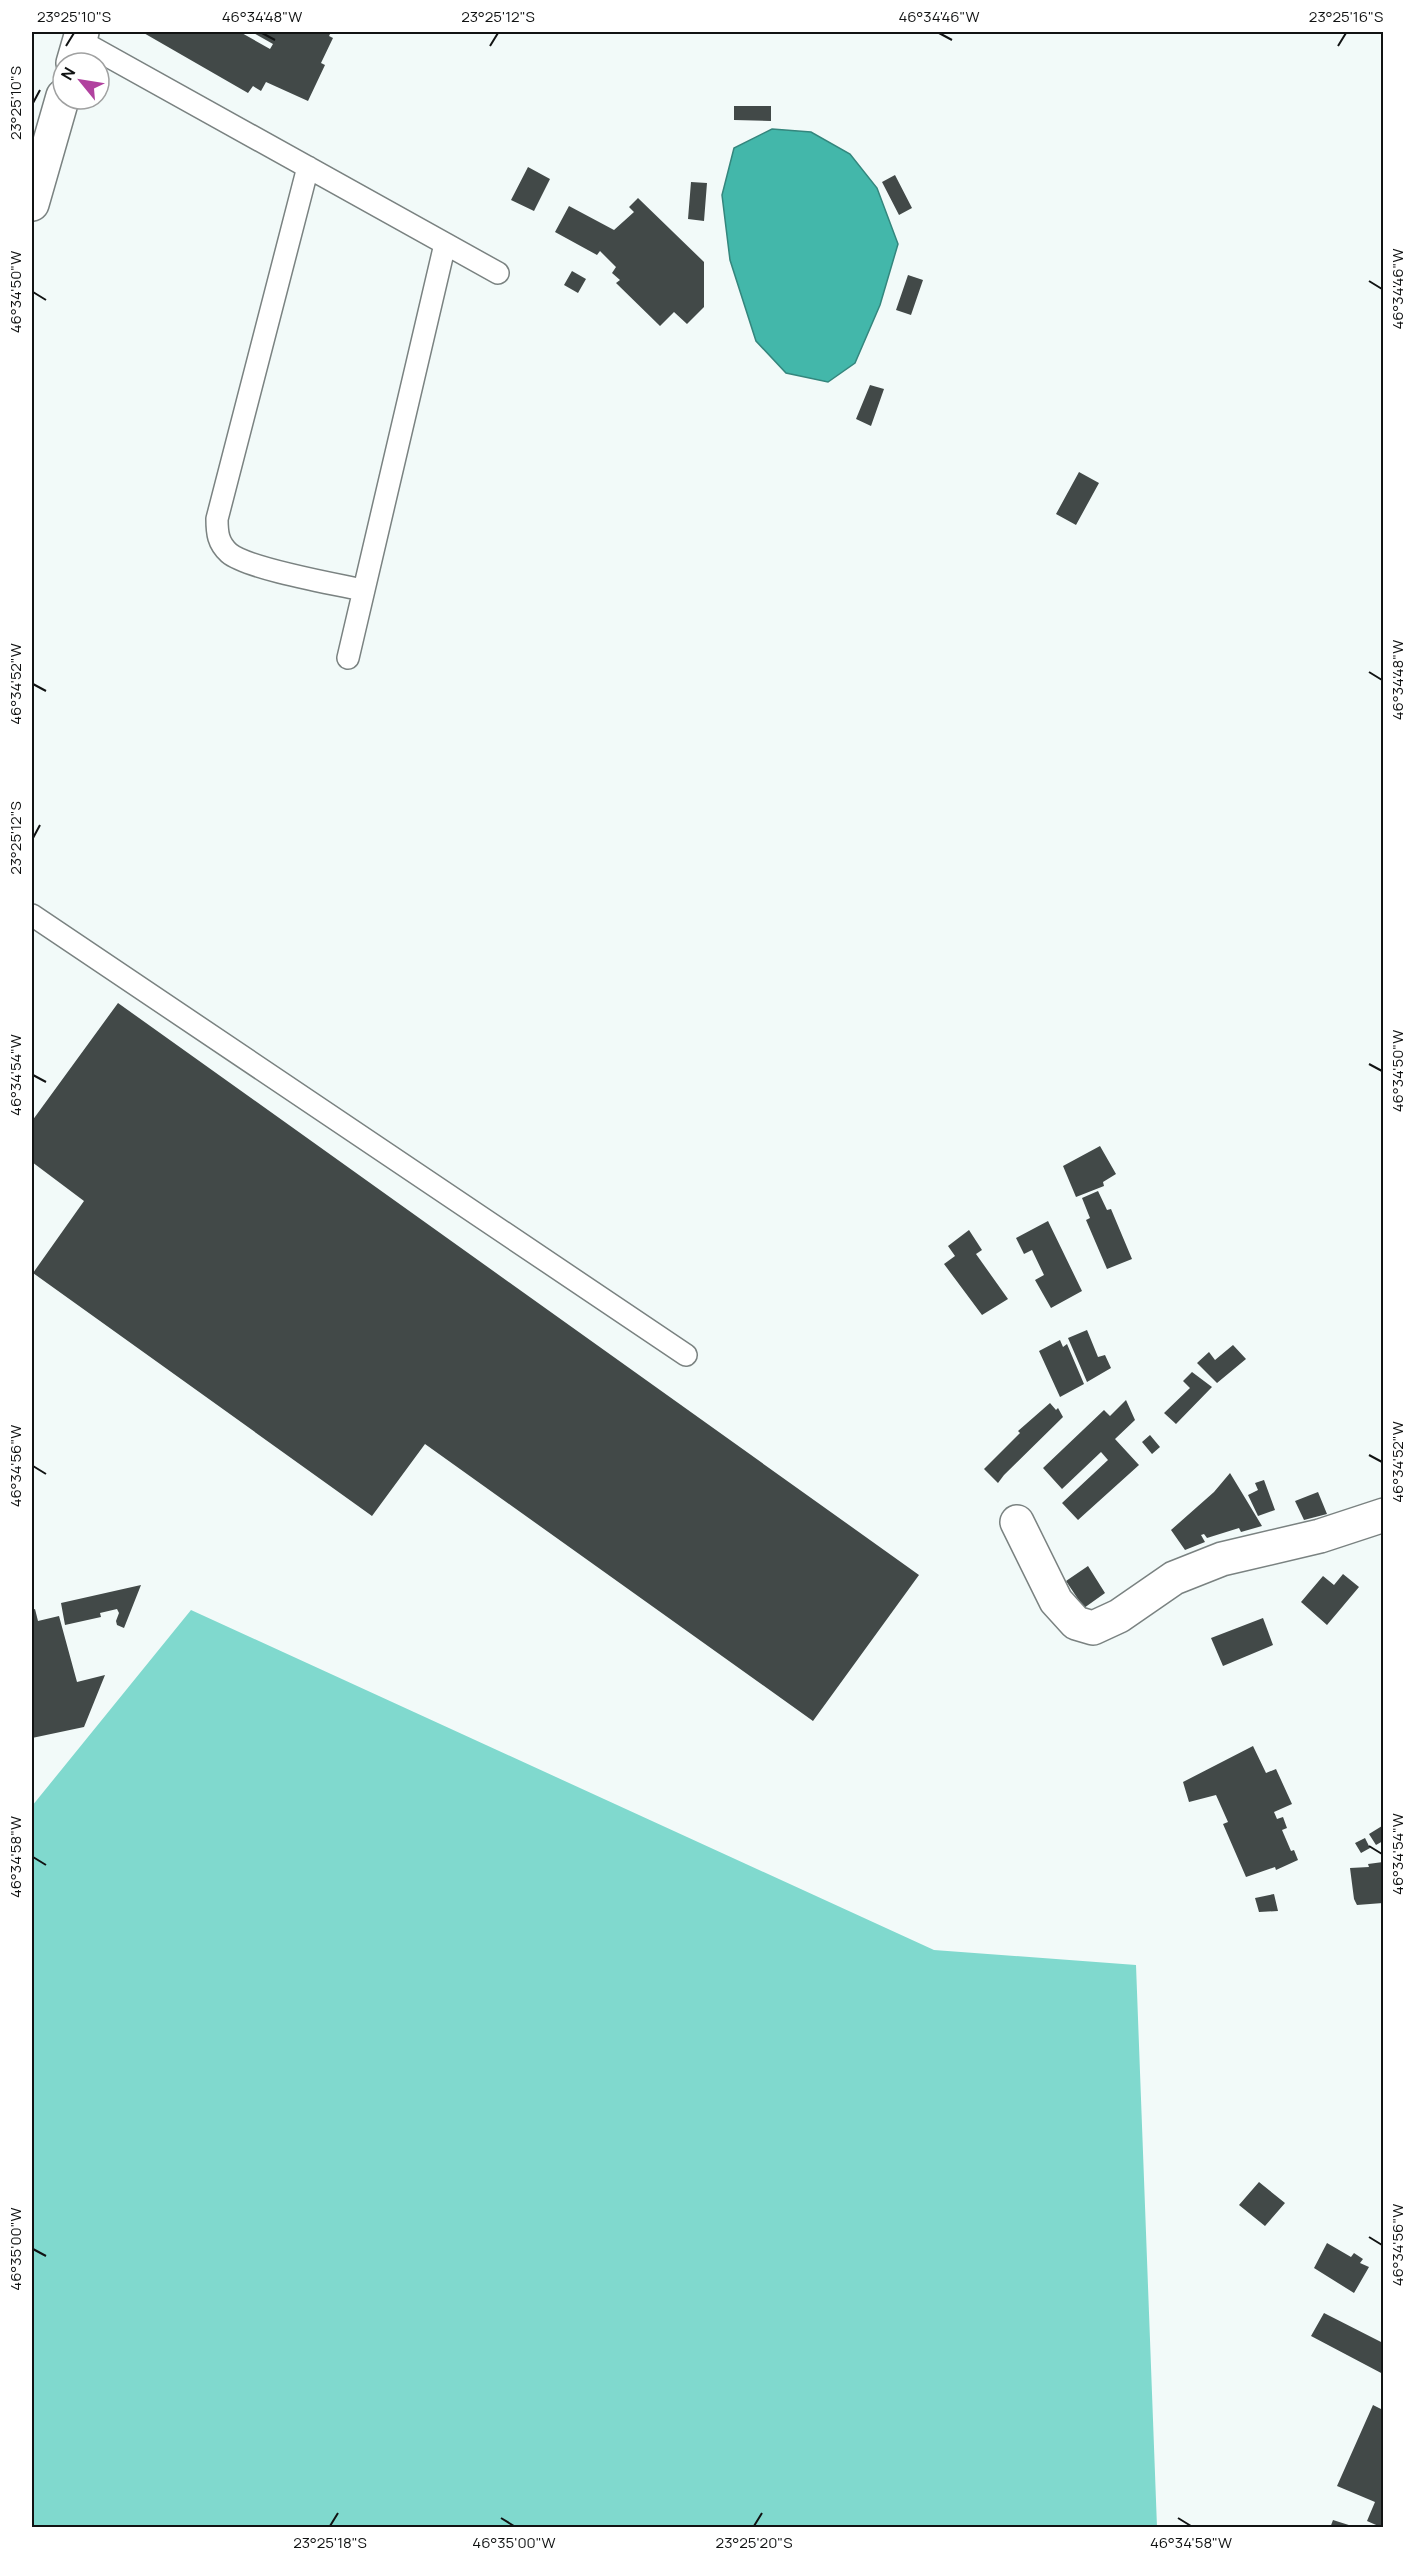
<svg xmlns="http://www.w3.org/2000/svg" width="1415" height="2559" font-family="Manrope,sans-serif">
	<rect width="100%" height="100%" fill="#f2faf9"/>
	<path fill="#80d9ce" d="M191 1610 934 1950 1136 1965 1157 2527H32V1806Z"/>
	<path fill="#43b7aa" stroke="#34867d" stroke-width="1.5" d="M772 129 811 132 850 154 877 188 898 244 880 305 855 363 828 382 786 373 756 341 730 260 722 195 734 148Z"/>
	<path fill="#424948" d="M142 32H240L270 49 273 44 252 32H331L329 36 333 38 321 63 325 65 308 101 266 82 261 91 253 86 248 93Z
		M734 106H771V121L734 120Z
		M528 167 550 179 534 211 511 200Z
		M895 175 912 208 899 215 882 182Z
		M691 182 707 183 704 221 688 219Z
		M638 198 704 262V307L687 324 674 312 660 326 616 283 620 280 612 273 616 267 600 251 597 255 555 232 569 206 614 230 634 212 629 207Z
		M572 271 586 279 578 293 564 285Z
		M908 275 923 280 911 315 896 310Z
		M870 385 884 389 871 426 856 419Z
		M1079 472 1099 483 1076 525 1056 514Z
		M118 1003 919 1575 813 1721 425 1444 372 1516 33 1273 84 1201 32 1162V1121Z
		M1100 1146 1116 1174 1103 1182 1104 1186 1076 1197 1063 1166Z
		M1098 1191 1107 1210 1111 1209 1132 1259 1107 1269 1086 1220 1090 1218 1082 1198Z
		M1048 1221 1082 1291 1051 1308 1035 1280 1044 1275 1032 1250 1024 1254 1016 1238Z
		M969 1230 982 1250 976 1254 1008 1299 982 1315 944 1264 955 1256 948 1246Z
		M1087 1330 1098 1357 1105 1355 1111 1368 1087 1382 1068 1338Z
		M1060 1340 1063 1347 1067 1344 1084 1384 1060 1397 1039 1351Z
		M1233 1345 1246 1359 1217 1383 1197 1363 1209 1352 1215 1360Z
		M1192 1372 1212 1387 1176 1424 1164 1413 1190 1388 1183 1381Z
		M1126 1400 1135 1420 1115 1439 1139 1465 1078 1520 1062 1503 1108 1460 1101 1452 1062 1489 1043 1468 1104 1410 1110 1416Z
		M1050 1403 1056 1410 1058 1408 1063 1417 1004 1475 998 1483 984 1469 1020 1433 1018 1431Z
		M1150 1435 1160 1447 1152 1454 1142 1442Z
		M1230 1473 1262 1526 1241 1532 1239 1528 1207 1538 1204 1534 1201 1535 1205 1542 1185 1550 1171 1530 1214 1492Z
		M1264 1480 1275 1510 1258 1516 1248 1495 1258 1490 1255 1483Z
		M1318 1492 1327 1514 1304 1520 1295 1501Z
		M1088 1566 1105 1593 1084 1608 1066 1581Z
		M1343 1574 1359 1587 1327 1625 1301 1602 1323 1576 1334 1585Z
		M141 1585 124 1628 117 1625 116 1621 119 1613 117 1609 100 1613 101 1617 65 1625 61 1603Z
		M35 1609 38 1621 59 1616 77 1682 105 1675 84 1727 32 1738V1610Z
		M1263 1618 1273 1645 1223 1666 1211 1638Z
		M1253 1746 1266 1773 1276 1769 1292 1804 1274 1812 1277 1819 1283 1817 1287 1828 1282 1830 1291 1851 1294 1850 1298 1860 1276 1870 1275 1867 1246 1877 1223 1824 1228 1822 1216 1795 1189 1802 1183 1782Z
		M1382 1826 1383 1841 1376 1845 1369 1834Z
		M1365 1838 1370 1848 1361 1853 1355 1843Z
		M1383 1862V1903L1357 1905 1354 1899 1350 1868 1369 1867 1368 1864Z
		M1274 1894 1278 1911 1259 1912 1255 1898Z
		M1259 2182 1285 2203 1265 2226 1239 2205Z
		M1327 2243 1351 2257 1354 2253 1363 2259 1360 2263 1369 2267 1354 2293 1314 2268Z
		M1324 2313 1383 2343V2374L1311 2336Z
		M1373 2405 1383 2410V2528L1367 2521 1375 2502 1337 2486Z
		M1333 2520 1355 2527V2528H1330Z"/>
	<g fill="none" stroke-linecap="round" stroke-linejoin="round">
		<defs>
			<path id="service" d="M79 40 498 273
				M308 167 217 519C217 533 218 543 229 553 248 569 335 584 363 590
				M348 658 445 244
				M32 915 686 1355"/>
			<path id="minor" d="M73 63 82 32
				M32 204 63 96
				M1017 1522 1056 1601 1076 1623 1093 1628 1119 1616 1174 1578 1222 1559 1320 1536 1384 1515"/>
		</defs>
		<use href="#service" stroke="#7a8281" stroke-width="24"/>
		<use href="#minor" stroke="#7a8281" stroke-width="36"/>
		<use href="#service" stroke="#fff" stroke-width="21"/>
		<use href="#minor" stroke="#fff" stroke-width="33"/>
	</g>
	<path fill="none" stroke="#111313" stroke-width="2" d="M262 33 275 40M939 33 952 40M66 46 74 33M490 46 498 33M1338 46 1346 33M33 103 40 90M1369 281 1382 289M33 292 46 300M1369 672 1382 680M33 684 46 691M33 838 40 825M1369 1064 1382 1071M33 1075 46 1082M1369 1455 1382 1462M33 1466 46 1474M1369 1846 1382 1854M33 1857 46 1865M1369 2237 1382 2245M33 2249 46 2256M501 2518 514 2526M1178 2518 1191 2526M330 2526 338 2513M754 2526 762 2513"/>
	<rect width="1415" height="2559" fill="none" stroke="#ffffff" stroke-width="66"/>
	<g transform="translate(81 81) rotate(300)"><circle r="28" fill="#ffffff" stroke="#a0a1a1" stroke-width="1.5"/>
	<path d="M0-4.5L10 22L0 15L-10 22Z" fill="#b1429f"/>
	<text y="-9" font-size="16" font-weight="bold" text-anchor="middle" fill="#111313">N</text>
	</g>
	<rect x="33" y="33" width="1349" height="2493" fill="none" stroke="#111313" stroke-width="2"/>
	<g font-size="15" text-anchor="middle" fill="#111313">
		<text x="74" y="22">23°25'10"S</text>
		<text x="262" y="22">46°34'48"W</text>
		<text x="498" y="22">23°25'12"S</text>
		<text x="939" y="22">46°34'46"W</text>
		<text x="1346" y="22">23°25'16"S</text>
		<text transform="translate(16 103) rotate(-90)" y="5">23°25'10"S</text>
		<text transform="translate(1398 289) rotate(-90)" y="5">46°34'46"W</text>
		<text transform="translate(16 292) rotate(-90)" y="5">46°34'50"W</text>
		<text transform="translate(1398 680) rotate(-90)" y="5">46°34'48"W</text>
		<text transform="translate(16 684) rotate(-90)" y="5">46°34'52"W</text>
		<text transform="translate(16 838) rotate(-90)" y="5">23°25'12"S</text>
		<text transform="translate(1398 1071) rotate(-90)" y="5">46°34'50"W</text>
		<text transform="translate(16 1075) rotate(-90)" y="5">46°34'54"W</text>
		<text transform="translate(1398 1462) rotate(-90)" y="5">46°34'52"W</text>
		<text transform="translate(16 1466) rotate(-90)" y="5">46°34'56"W</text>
		<text transform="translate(1398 1854) rotate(-90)" y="5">46°34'54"W</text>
		<text transform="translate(16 1857) rotate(-90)" y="5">46°34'58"W</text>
		<text transform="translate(1398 2245) rotate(-90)" y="5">46°34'56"W</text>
		<text transform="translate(16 2249) rotate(-90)" y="5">46°35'00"W</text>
		<text x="330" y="2548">23°25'18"S</text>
		<text x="514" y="2548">46°35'00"W</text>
		<text x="754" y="2548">23°25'20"S</text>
		<text x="1191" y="2548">46°34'58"W</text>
	</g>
</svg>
